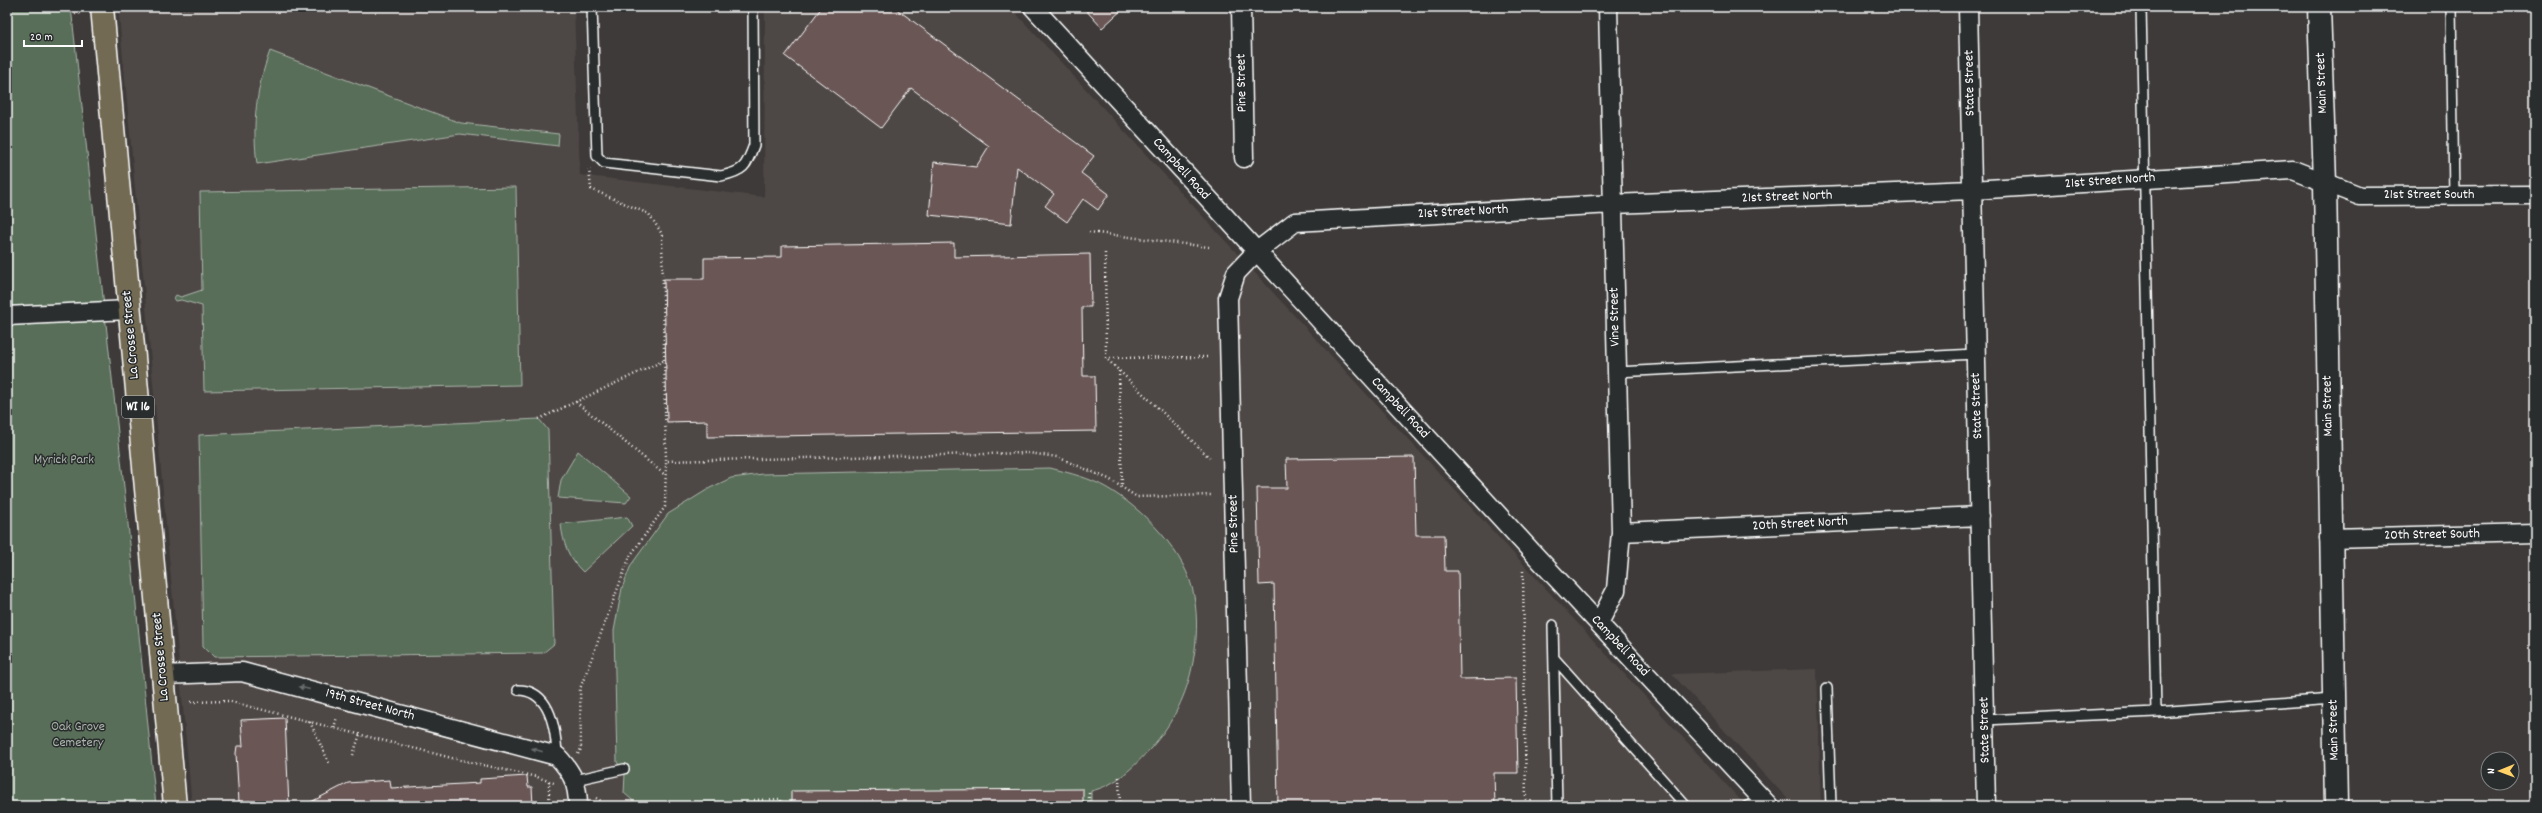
<svg xmlns="http://www.w3.org/2000/svg" width="2542" height="813" font-family="Dekko,sans-serif">
	<rect width="100%" height="100%" fill="#3d3a39"/>
	<filter id="ink" filterUnits="userSpaceOnUse"><feTurbulence type="fractalNoise" baseFrequency=".025" numOctaves="2"/><feDisplacementMap in="SourceGraphic" scale="8" xChannelSelector="R" yChannelSelector="G"/><feConvolveMatrix kernelMatrix="1 2 1 2 8 2 1 2 1" color-interpolation-filters="sRGB"/></filter>
	<g filter="url(#ink)">
		<path fill="#4e4745" d="M122 7H574L580 175 764 197 765 7H1010L1746 806H192L119 15Z
			M1817 669 1821 806H1794L1672 674Z"/>
		<path fill="#586e59" stroke="#acb6ac" d="M7 7H71L127 514 156 806H7Z
			M270 51 461 123 559 134 558 146 460 134 257 164C252 124 256 89 270 51Z
			M516 187 520 385 204 391 202 306 181 300 176 301 174 298 176 295 181 297 202 290 200 192Z
			M539 419 548 430 554 644 543 653 214 657 203 646 199 435Z
			M578 451 631 496 626 503 558 498 561 480Z
			M1050 468C1070 473 1090 478 1107 488 1143 509 1187 553 1194 596 1198 618 1197 641 1193 662 1187 695 1173 723 1151 748 1133 767 1117 785 1091 791V806H778L777 803 639 806 624 793 625 774 617 762 614 631 622 588 631 565 668 514 710 488 731 478 763 474Z
			M627 517 632 526 583 572C568 558 563 543 561 524Z"/>
		<path fill="#695754" stroke="#fff" d="M822 7H894L1094 156 1081 173 1109 194 1098 210 1083 199 1067 222 1045 206 1054 194 1017 167 1011 224 929 215 934 162 976 167 989 146 911 88 881 128 785 56Z
			M1083 7H1125L1102 28Z
			M954 243V257L1090 254 1091 307H1082L1083 376H1095L1096 431 707 437V421L667 422 664 279H704V258L782 257V246Z
			M1414 457 1416 535H1444L1445 571H1458L1460 679 1516 678 1518 773H1494L1495 806H1278L1274 584 1259 585 1257 488H1287L1286 459Z
			M285 718 289 806H250V801L239 802 236 753 237 746H243L241 720Z
			M527 776 528 787H532L533 806H303L348 783 390 780 391 788 480 783V779Z
			M1083 789V806H791V791Z"/>
		<g fill="none" stroke-linecap="round" stroke-linejoin="round">
			<defs>
				<path id="lane" d="M592 7 597 156 604 163 721 176C744 171 746 167 754 145L753 7
					M2141 7 2156 712
					M2451 7 2454 195
					M1617 372 1976 354
					M1553 625 1557 806
					M1554 658 1686 806
					M1827 688 1831 806
					M518 690C551 690 556 730 557 756
					M1984 720 2156 712 2333 699
					M575 780 624 769
					M1747 806 1765 802"/>
				<path id="street" d="M1033 7 1534 554 1769 806
					M1241 7 1244 158
					M1968 7 1986 806
					M7 316 128 310
					M1621 532 1980 516
					M2329 538 2535 533
					M1599 623 1616 590 1621 532 1608 7
					M162 675 242 672 557 756C572 772 578 784 578 806
					M1241 806 1228 298 1236 273 1256 252 1295 222 1613 204 1972 190 2293 170 2360 196 2535 195"/>
				<path id="secondary" d="M2319 7 2325 183 2336 806"/>
				<path id="primary" d="M102 7 175 806"/>
			</defs>
			<use href="#lane" stroke="#fff" stroke-width="12"/>
			<use href="#street" stroke="#fff" stroke-width="21"/>
			<use href="#secondary" stroke="#fff" stroke-width="25"/>
			<use href="#primary" stroke="#fff" stroke-width="25"/>
			<path stroke="#fff" stroke-width="2.5" stroke-dasharray="1 3" stroke-linecap="butt" d="M123 10 192 7
				M75 14 82 13
				M589 169 591 189 649 214 662 234 666 461
				M1089 232 1209 247
				M1105 253 1106 358 1211 459
				M1106 358 1209 357
				M1119 371 1122 486
				M576 402 665 475
				M539 419 665 360
				M1523 571 1526 806
				M191 702 228 701 452 758 537 777 554 783
				M310 722 330 765
				M334 728 337 717
				M578 754 581 749 580 689 630 556 665 507 666 461 1029 453 1057 457 1109 479 1137 497 1212 495
				M353 755 360 734
				M1119 777 1120 806
				M549 781V806
				M596 798 601 801V806
				M754 800 781 799V806
				M1089 806V791"/>
			<use href="#lane" stroke="#2a2d2e" stroke-width="9"/>
			<use href="#street" stroke="#2a2d2e" stroke-width="18"/>
			<use href="#secondary" stroke="#2a2d2e" stroke-width="22"/>
			<use href="#primary" stroke="#736b52" stroke-width="22"/>
		</g>
		<defs><path id="oneway-solid" d="M-6-.8H1V-3.2L6.5 0L1 3.2V.8H-6Z"/></defs>
		<g fill="#6a6c6d">
			<use href="#oneway-solid" transform="translate(304 688) rotate(-166)"/>
			<use href="#oneway-solid" transform="translate(537 750) rotate(-163)"/>
		</g>
	</g>
	<g text-anchor="middle" dominant-baseline="central" stroke-width="3" stroke-linejoin="round" paint-order="stroke">
		<rect fill="#2a2d2e" stroke="#bfc0c0" stroke-width="1" x="122" y="396" width="32" height="22" rx="3"/>
		<g font-size="13" font-weight="bold" fill="#fff">
			<text x="138" y="407">WI 16</text>
		</g>
		<g font-size="14" fill="#fff" stroke="#2a2d2e">
			<text transform="translate(1242 83) rotate(-91)">Pine Street</text>
			<text transform="translate(1970 83) rotate(-91)">State Street</text>
			<text transform="translate(2322 83) rotate(-92)">Main Street</text>
			<text transform="translate(1181 169) rotate(48)">Campbell Road</text>
			<text transform="translate(2110 181) rotate(-4)">21st Street North</text>
			<text x="2429" y="195">21st Street South</text>
			<text transform="translate(1787 197) rotate(-2)">21st Street North</text>
			<text transform="translate(1463 212) rotate(-3)">21st Street North</text>
			<text transform="translate(1615 317) rotate(-91)">Vine Street</text>
			<text transform="translate(131 335) rotate(-95)">La Crosse Street</text>
			<text transform="translate(1977 406) rotate(-92)">State Street</text>
			<text transform="translate(2328 406) rotate(-91)">Main Street</text>
			<text transform="translate(1400 408) rotate(47)">Campbell Road</text>
			<text transform="translate(1234 524) rotate(-91)">Pine Street</text>
			<text transform="translate(1800 524) rotate(-3)">20th Street North</text>
			<text transform="translate(2432 535) rotate(-1)">20th Street South</text>
			<text transform="translate(1620 646) rotate(47)">Campbell Road</text>
			<text transform="translate(161 657) rotate(-95)">La Crosse Street</text>
			<text transform="translate(370 705) rotate(15)">19th Street North</text>
			<text transform="translate(1985 730) rotate(-91)">State Street</text>
			<text transform="translate(2334 730) rotate(-91)">Main Street</text>
		</g>
		<g font-size="14" fill="#acb6ac" stroke="#2a2d2e">
			<text x="64" y="460">Myrick Park</text>
			<text x="78" y="727">Oak Grove<tspan x="78" dy="16">Cemetery</tspan></text>
		</g>
	</g>
	<rect width="2542" height="813" fill="none" stroke="#2a2d2e" stroke-width="24"/>
	<rect x="12" y="12" width="2518" height="789" fill="none" stroke="#fff" stroke-width="1.5" filter="url(#ink)"/>
	<g transform="translate(2500 771) rotate(269)"><circle r="19" fill="#2a2d2e" stroke="#7f8182"/>
	<path d="M0-3L7 15L0 10L-7 15Z" fill="#ffd166"/>
	<text y="-6" font-size="11" font-weight="bold" text-anchor="middle" fill="#ffffff">N</text>
	</g>
	<path d="M24 40v6h58v-6" fill="none" stroke="#ffffff" stroke-width="2"/>
	<text x="30" y="40" font-size="12" fill="#ffffff" stroke="#2a2d2e" stroke-width="3" paint-order="stroke">20 m</text>
</svg>
